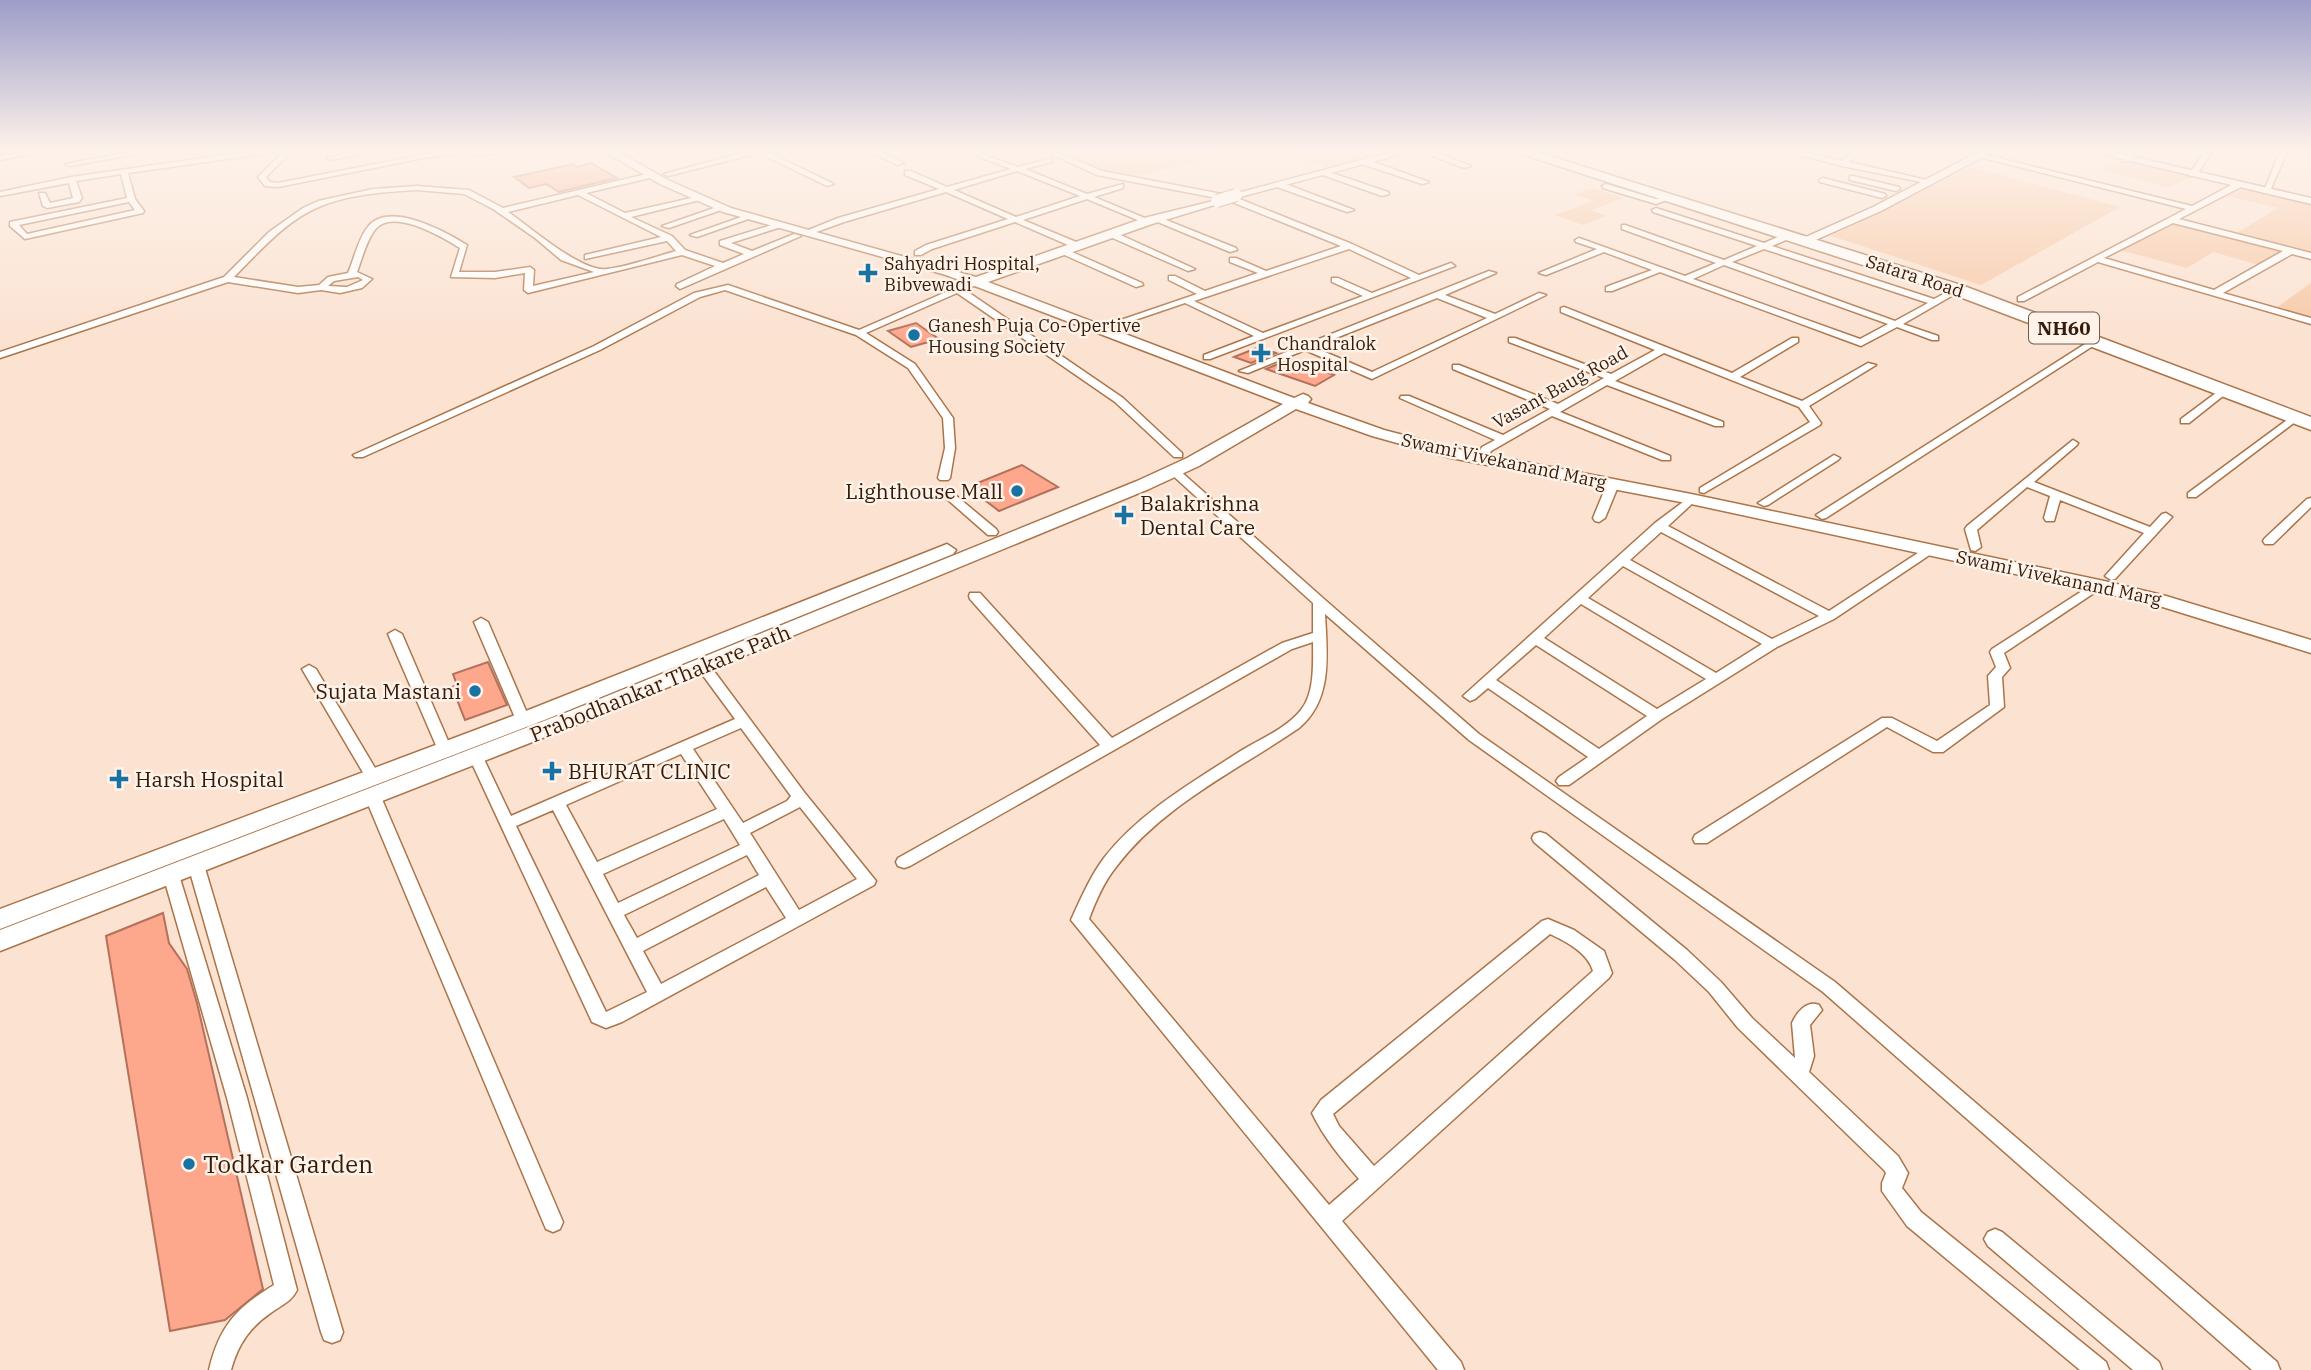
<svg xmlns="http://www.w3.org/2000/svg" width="2311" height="1370" font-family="'IBM Plex Serif',serif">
	<rect width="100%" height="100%" fill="#fbe2d1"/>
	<path fill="#f7c8a6" d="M1068 149H1249L1127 178 1081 162 1060 151Z
		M1271 149H1376L1386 154 1332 170Z
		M2124 160 2191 177 2169 188 2101 170Z
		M1971 167 2120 207 1981 285 1831 236Z
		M2246 187 2311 201V254L2235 234 2278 208 2227 196Z
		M1593 188 1624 198 1591 210 1606 216 1583 225 1555 215 1593 201 1574 194Z
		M2172 220 2285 249 2263 266 2213 252 2187 268 2120 250Z
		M2311 283V319L2276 308Z"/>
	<path fill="#fda78d" stroke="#b4715c" stroke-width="2" d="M591 163 617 178 559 192 546 184 529 188 514 177 573 164 577 167Z
		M916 323 939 339 911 347 888 331Z
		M1259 347 1276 353 1251 363 1234 357Z
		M1290 359 1315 368 1334 375 1315 386 1266 369Z
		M1022 465 1058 487 999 511 982 498 990 495 975 484Z
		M488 662 507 705 465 720 452 687 457 685 453 674Z
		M163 913 169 943 187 969 197 1003 263 1289 225 1320 170 1331 106 936Z"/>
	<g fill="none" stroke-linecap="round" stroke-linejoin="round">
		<defs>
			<path id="street" d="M38 149H55L0 160V156Z
				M147 149H165L69 166 65 164Z
				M267 149H294L266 177 270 182 278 183 452 149H533L483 155 466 153 429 157 278 187 265 186 258 177 284 151 128 173 135 199 144 211 143 213 25 239 10 226V222L127 198 121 174 76 181 82 198 79 202 47 208 43 206 39 193H45L50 203 73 198 69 183 0 196V192L71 177ZM129 202 135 210 27 234 19 225Z
				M367 149H384L331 160 327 158Z
				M756 149H769L766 151 834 184 827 186 759 153 668 176 664 174Z
				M865 149H875L904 163 897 165Z
				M1040 149H1050L1102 171 1232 196 1352 244 1419 275 1451 263 1455 266 1210 359H1204V355L1254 336 1185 303 1120 325 1112 323 1197 294 1169 280V276H1175L1205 291 1258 273 1230 262V258H1236L1266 271 1341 246 1227 200 1097 175ZM1349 249 1411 278 1372 293 1338 278H1332V282L1363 296 1263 333 1194 301Z
				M1415 149H1426L1471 166 1464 168Z
				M1776 149H1790L1842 161 1857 149H1865L1849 162 1935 182 1931 184 1842 166Z
				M2130 149H2137L2129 161H2123Z
				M2207 149H2214L2196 176H2190L2189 174Z
				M2281 149H2288L2270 191 2263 193Z
				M977 152 1018 167 1052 158V162L1025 169 1087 194 1123 184V188L1094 197 1152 221 1145 223 1087 199 1023 220 1081 244V248H1075L1015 222 932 249 921 255H915V251L926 245 1008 219 946 192 844 222 808 235 801 233 838 218 939 189 905 175V171H911L947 187 1011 169 977 156ZM1017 171 1080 196 1016 217 954 190Z
				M1979 153 2192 206 2235 183H2241V187L2179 219 2311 253V259L2292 254 2223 293 2311 318V324L2098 262 2024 301H2018V297L2186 209 1979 157ZM2173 223 2283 251 2214 290 2104 258Z
				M1362 160H1368L1429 182 1422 184 1362 164Z
				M1326 171 1388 192 1389 194 1382 196 1323 175V171Z
				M651 173H654V177L586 193 625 213 700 196V200L631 217 672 236 685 250 723 263 744 254 720 245V241L778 223 782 225 781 227 731 243 752 251 794 234 801 236 680 289 676 286 677 284 715 266 682 255 528 293 524 290 525 273 495 278 451 277 460 248C442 237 391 206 374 231 366 242 362 259 357 272L372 279 362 288 340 293 321 290 298 293 228 282 0 358V352L224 277 269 232 303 208 318 201 373 189 417 186 469 190 503 208ZM417 190 464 194 493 209 535 238 561 260 594 272 533 286 534 270 530 267 495 272H459L467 245C446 232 387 199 367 228 358 240 354 259 348 273L328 277 319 285 298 287 234 277C260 251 286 220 321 206 351 194 385 192 417 190ZM578 195 661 237 585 255V259L667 241 676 251C654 257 630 266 607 269 582 273 529 226 508 212ZM358 277 363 280 347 287 328 286 334 281Z
				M1853 176 1899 187 1900 189 1896 191 1850 180V176Z
				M1823 178 1885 194 1886 196 1882 198 1820 182 1819 180Z
				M1277 183H1283L1354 210 1347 212 1277 187Z
				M1606 184 1656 199 1668 196 1672 198 1656 204 1603 188 1602 186Z
				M720 206 727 208 669 228 662 226Z
				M1656 208 1764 243 1787 233H1793V237L1772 246 1934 299 1955 288 1962 290 1903 324 1938 336V340H1932L1897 327 1861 346 1660 272 1612 291H1606V287L1652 270 1604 252 1546 275 1539 273 1597 249 1576 242 1575 240 1579 238 1685 276 1716 263 1622 229V225H1625L1724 260 1757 246 1653 212 1652 210ZM1764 249 1928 303 1895 321 1732 262ZM1724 265 1888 324 1860 339 1693 279Z
				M747 215 754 217 697 237 690 235Z
				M1156 216 1236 248 1237 250 1230 252 1153 220 1152 218Z
				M1108 232H1114L1195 269 1188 271 1108 236Z
				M1063 248 1142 283 1143 285 1136 287 1060 253 1059 251Z
				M1489 271 1496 273 1445 295 1495 314 1539 293 1546 295 1372 379 1305 350 1248 373 1239 371ZM1437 298 1487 318 1372 372 1313 347Z
				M978 278 982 281 981 283 965 290 1123 398 1182 453V457H1174L1115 402 957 293 866 333 915 364 953 418 955 448 950 478 948 480H940L938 478 945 448 943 418 908 368 856 335 725 290 700 297 600 350 363 457H355L353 455 594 346 694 293 728 285 859 330Z
				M1564 307 1732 373 1792 338H1798V342L1740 377 1802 401 1868 363 1876 365 1809 406 1821 423 1820 425 1704 493 1700 492V488L1810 422 1799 407 1664 353 1615 381 1723 422V426H1715L1607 385 1560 412 1670 456V460H1662L1552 416 1491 451 1486 461 1482 462 1476 459 1482 447 1495 440 1400 398 1401 396H1409L1503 435 1550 409 1453 369V365H1459L1558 404 1604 378 1509 342V338H1515L1611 374 1655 350 1561 312V308Z
				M2096 337 2101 340 2099 342 1826 518 1822 519 1816 515Z
				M2224 387 2228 388V392L2189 423H2181V419Z
				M2295 414 2300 417 2299 419 2196 497H2188V493Z
				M2073 440 2078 443 2077 445 2034 482 2150 527 2162 514 2166 513 2172 517 2115 579 2111 580 2105 576 2144 533 2060 500 2054 521H2046L2044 518 2050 496 2027 487 1977 530 1981 547 1975 551 1971 550 1965 529 1967 526Z
				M1834 455 1840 458 1838 460 1768 505 1764 506 1758 503Z
				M1174 468 1178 469 1324 599 1479 734 1835 982 2277 1362 2280 1370H2252L1823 992 1469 740 1325 614C1327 654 1333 700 1299 728 1236 771 1163 805 1116 867 1104 882 1096 900 1089 919L1329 1205 1359 1179C1341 1158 1324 1138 1312 1113L1321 1100 1542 921 1548 919 1574 930 1604 951 1612 973 1609 978 1342 1221 1461 1362 1464 1370H1438L1071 920C1081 898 1090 877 1104 858 1139 813 1191 783 1239 752 1258 740 1286 729 1301 710 1315 693 1313 663 1313 642L1292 649 910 866 904 868 898 866 896 862 898 858 1100 745 970 599 969 596 970 593H980L1112 738 1282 643 1313 633V603L1170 473V469ZM1550 934C1567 942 1588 953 1593 971L1374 1166 1339 1126 1333 1114Z
				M1613 481 1619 484 1605 518 1599 522 1595 521 1593 518 1607 484Z
				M944 488 948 489 996 529 998 532 996 535H988L940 493 938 491Z
				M1691 496 1697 499 1695 501 1668 526 1829 611 1927 547 1931 546 1937 550 1834 619 1777 647 1662 719 1569 785H1559L1556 781 1559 777 1588 757 1488 688 1475 699 1470 701 1463 696 1655 523ZM1661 532 1819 616 1772 639 1630 560ZM1623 566 1762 644 1716 673 1588 598ZM1581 604 1706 679 1657 709 1544 638ZM1536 645 1647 716 1599 749 1496 680Z
				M2311 498V507L2273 544H2265L2263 541 2265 538 2307 499Z
				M2096 582 2100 583 2102 586 2100 589 2004 653 2010 668 2002 677 2004 707 1943 752H1933L1887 727 1707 843H1695L1693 839 1695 835 1882 718H1892L1937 741 1990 705 1988 676 1996 667 1990 652 1992 649Z
				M481 618 488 622 530 720 528 723 523 725 516 720 474 622Z
				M395 630 402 634 452 750 450 754 445 755 438 750 388 634Z
				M703 662 708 663 804 792 876 881 874 885 622 1022 606 1028 592 1022 469 757 476 752 481 753 511 816 735 719 696 666ZM741 728 791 796 787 801 743 823 693 749ZM681 754 717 809 597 862 566 805ZM800 807 857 879 799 910 750 833ZM553 810 647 992 606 1012 516 826ZM724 819 740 845 618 903 603 874ZM747 855 759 875 637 938 624 915ZM766 887 786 918 661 984 643 951Z
				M309 665 316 669 378 773 381 777 378 781H368L302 669Z
				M373 792 378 793 381 797 563 1222 560 1229 553 1232 546 1229 543 1222 365 797 368 793Z
				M1540 832 1546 834 1687 950 1721 982 1752 1018 1795 1058 1792 1023C1797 1012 1807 1000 1819 1005L1822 1010 1810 1025 1814 1056 1809 1072 1898 1156 1908 1173 1902 1188 1921 1212 2106 1362 2109 1370H2080L1907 1226 1882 1191V1183L1886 1173 1884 1170 1738 1028 1709 992 1675 960 1534 842 1532 838 1534 834Z
				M196 859 202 861 204 865 343 1332 340 1340 332 1343 324 1340 321 1332 188 865 190 861Z
				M171 869 177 871 179 875 247 1098 297 1290C292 1301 282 1305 272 1312 250 1327 238 1344 231 1370H209C219 1327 236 1308 274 1285L227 1098 163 875 165 871Z
				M1995 1229 2002 1232 2159 1362 2162 1370H2133L1988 1246 1984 1239 1988 1232Z"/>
			<path id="secondary" d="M600 149H613L668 180 731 208 976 277 1144 218 1221 199V203L1152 224 988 282 1294 398 1303 394 1308 396 1311 399 1308 403 1384 430 1453 448 1691 494 2104 581 2166 596 2311 640V653L2153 604 2104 593 1691 504 1451 458 1372 436 1296 409 1199 466 1149 489 586 721 0 951V930L570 711 1137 481 1187 458 1283 404 946 275 723 212 660 184Z
				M1402 149H1421L1236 198 1230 195Z
				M1984 149H1998L1881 211 1809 243H1801L1799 240 1873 207Z
				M2080 149H2100L2311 198V204Z
				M947 544 956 550 953 554 547 719 0 929V909L531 709Z"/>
			<path id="highway" d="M1506 149H1527L1964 286 2311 417V430L1952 294Z"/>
		</defs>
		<use href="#street" stroke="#ab7449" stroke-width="3"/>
		<use href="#secondary" stroke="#ab7449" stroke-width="3"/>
		<use href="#highway" stroke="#ab7449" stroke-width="3"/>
		<use href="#street" fill="#fff" fill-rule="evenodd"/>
		<use href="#secondary" fill="#fff" fill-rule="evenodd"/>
		<use href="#highway" fill="#fff" fill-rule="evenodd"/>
		<defs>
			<path id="secondary-bridge" d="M1217 201 1236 195"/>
		</defs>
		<use href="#secondary-bridge" stroke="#ab7449" stroke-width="14" stroke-linecap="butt"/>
		<use href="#secondary-bridge" stroke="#fff" stroke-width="12"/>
	</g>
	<linearGradient id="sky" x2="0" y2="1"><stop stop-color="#9d9dc8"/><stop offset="0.44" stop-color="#fdf2ea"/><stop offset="1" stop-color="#fdf2ea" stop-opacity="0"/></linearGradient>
	<rect width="2311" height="341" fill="url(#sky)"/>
	<g fill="#1873a2" stroke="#fff2e9" stroke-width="2.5">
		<path d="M864.5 262.5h7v7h7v7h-7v7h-7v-7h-7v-7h7z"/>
		<circle cx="914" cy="335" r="7"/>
		<path d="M1257.5 342.5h7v7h7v7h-7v7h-7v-7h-7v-7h7z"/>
		<circle cx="1017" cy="491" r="7"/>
		<path d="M1120.5 504.5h7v7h7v7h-7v7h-7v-7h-7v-7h7z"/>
		<circle cx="475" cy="691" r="7"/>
		<path d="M548.5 760.5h7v7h7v7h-7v7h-7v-7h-7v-7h7z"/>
		<path d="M115.5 768.5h7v7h7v7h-7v7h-7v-7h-7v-7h7z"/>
		<circle cx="189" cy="1164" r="7"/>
	</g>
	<g text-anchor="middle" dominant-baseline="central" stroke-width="5" stroke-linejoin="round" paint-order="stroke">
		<g font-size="18" fill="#331c0a" stroke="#fff2e9" text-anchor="start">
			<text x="884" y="263">Sahyadri Hospital,<tspan x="884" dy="21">Bibvewadi</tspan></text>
			<text x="928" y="325">Ganesh Puja Co-Opertive<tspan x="928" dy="21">Housing Society</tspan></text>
			<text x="1277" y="343">Chandralok<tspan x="1277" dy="21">Hospital</tspan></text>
		</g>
		<g font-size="18" fill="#331c0a" stroke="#fff2e9">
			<text transform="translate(1915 276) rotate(18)">Satara Road</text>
			<text transform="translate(1560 387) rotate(-29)">Vasant Baug Road</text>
			<text transform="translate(1504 461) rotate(12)">Swami Vivekanand Marg</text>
			<text transform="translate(2059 578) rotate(12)">Swami Vivekanand Marg</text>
		</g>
		<rect fill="#fff2e9" stroke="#705c4d" stroke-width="2" x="2029" y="312.5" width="70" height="31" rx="5"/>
		<g font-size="19" font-weight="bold" fill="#331c0a">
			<text x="2064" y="328">NH60</text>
		</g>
		<g font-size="21" fill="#331c0a" stroke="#fff2e9" text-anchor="start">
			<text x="1003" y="491" text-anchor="end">Lighthouse Mall</text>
			<text x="1140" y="503">Balakrishna<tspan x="1140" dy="24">Dental Care</tspan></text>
			<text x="461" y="691" text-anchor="end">Sujata Mastani</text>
			<text x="568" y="771">BHURAT CLINIC</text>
			<text x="135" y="779">Harsh Hospital</text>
		</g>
		<g font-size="21" fill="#331c0a" stroke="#fff2e9">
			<text transform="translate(660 683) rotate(-22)">Prabodhankar Thakare Path</text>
		</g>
		<g font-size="24" fill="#331c0a" stroke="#fff2e9" text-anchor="start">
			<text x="203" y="1164">Todkar Garden</text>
		</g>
	</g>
</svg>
